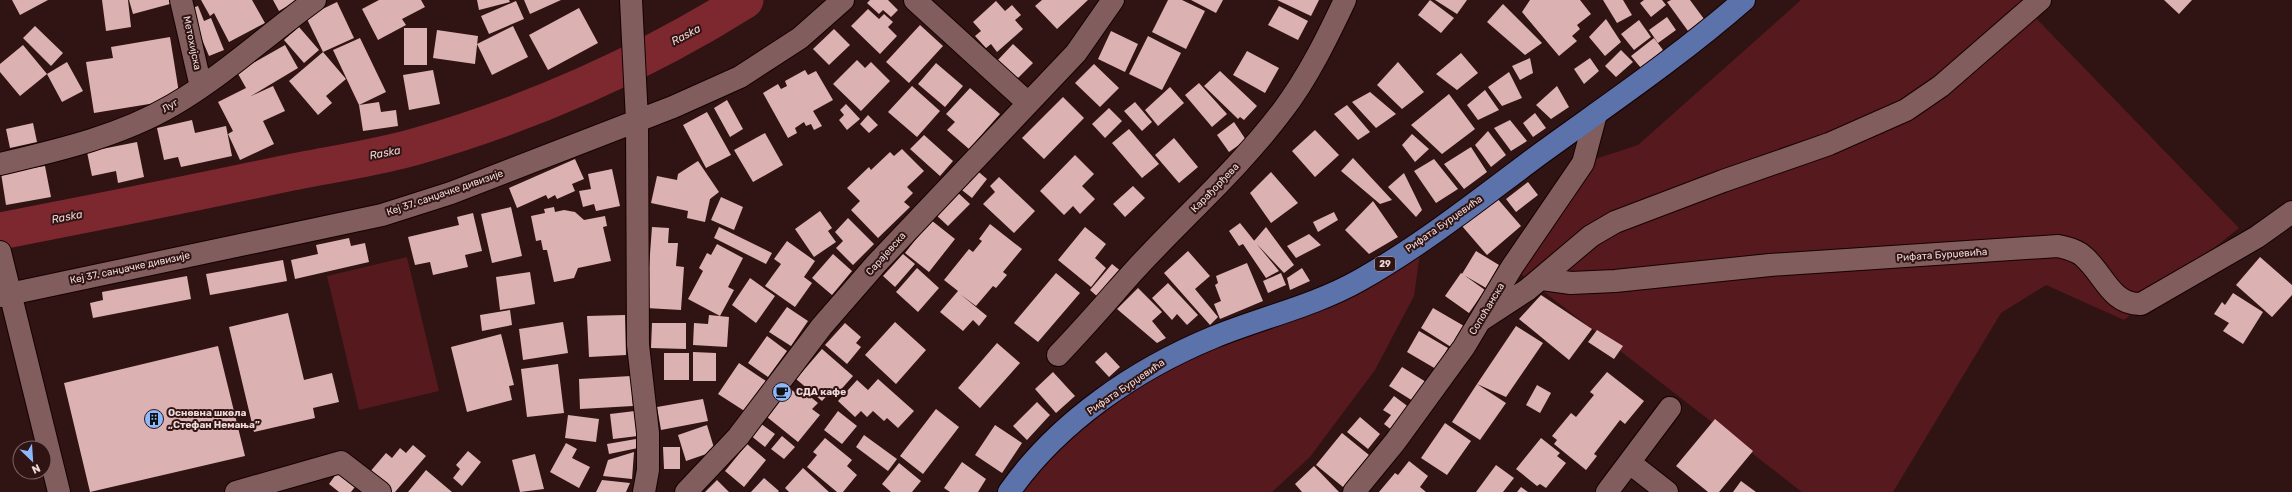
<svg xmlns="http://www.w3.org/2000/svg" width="2292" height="492" font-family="Rubik,sans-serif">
	<rect width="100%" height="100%" fill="#301313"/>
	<path fill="#56191e" d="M1801 0H2040L2029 11 2239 228 2124 320 2046 285 2001 313 1893 492H1802L1512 267 1583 163 1638 145Z
		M1422 239 1414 296 1375 370 1310 457 1272 492H1009L1099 403 1252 323Z
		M407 257 439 391 359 410 327 276Z"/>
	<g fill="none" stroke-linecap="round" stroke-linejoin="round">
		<path stroke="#7d282e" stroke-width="37" d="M0 231C94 213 189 194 283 174 326 165 371 159 414 147 528 115 645 63 745 0"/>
	</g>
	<path fill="#dbb2b1" d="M12 0H48L20 15Z
		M102 0H128L131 27 106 31Z
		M129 0H169L170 4 133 14Z
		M201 0H252L265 23 229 42 214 13 210 16Z
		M273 0H298L279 11Z
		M379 0H421L425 7 402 19 406 25 378 40 362 9Z
		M477 0H509L510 2 479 10Z
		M524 0H561L530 14Z
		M870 0H888L898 10 891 17 883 10 879 14 867 3Z
		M1042 0H1088L1057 29 1035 6Z
		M1168 0H1182L1205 11 1186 49 1152 32Z
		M1191 0H1223L1216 13Z
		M1277 0H1319L1311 16Z
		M1430 0 1454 18 1441 33 1418 15Z
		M1435 0H1467L1457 14Z
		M1530 0H1580L1591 14 1577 25 1580 29 1572 36 1577 41 1559 56 1522 12Z
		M1603 0H1623L1632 15 1617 23Z
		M1644 0H1662L1666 5 1651 17 1640 3Z
		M1671 0H1690L1704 19 1688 31 1667 2Z
		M2164 0H2192L2179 14Z
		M516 1 524 19 489 34 481 16Z
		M996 1 1005 11 1012 5 1021 15 1015 20 1023 29 997 52 991 44 986 48 975 36 981 31 973 22Z
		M337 2 354 38 323 52 306 17Z
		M1503 4 1542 43 1525 55 1487 22Z
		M198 6 204 21 211 18 224 50 209 56 189 9Z
		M1279 6 1308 21 1298 40 1268 25Z
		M579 8 598 43 548 70 529 35Z
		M868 9 879 19 884 14 893 22 888 27 897 36 880 54 851 26Z
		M1667 17 1676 30 1658 43 1649 30Z
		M1606 19 1621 42 1605 56 1589 37Z
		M1639 20 1651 37 1634 50 1621 34Z
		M920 25 943 46 909 83 886 62Z
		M35 26 63 53 51 66 23 38Z
		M513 26 528 57 492 75 477 44Z
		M299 27 319 50 304 63 284 40Z
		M404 28H427V65H404Z
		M834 29 850 45 829 65 813 49Z
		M437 30 478 36 475 64 433 58Z
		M1111 31 1138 44 1125 72 1098 59Z
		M1148 36 1181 53 1162 90 1129 74Z
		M170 37 180 99 94 113 86 62 113 58 111 47Z
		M360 38 386 92 359 105 333 50Z
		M1654 38 1663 50 1641 68 1631 56Z
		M1013 44 1033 63 1016 80 997 61Z
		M23 45 47 74 20 96 0 72V64Z
		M285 45 298 68 251 96 273 86 285 111 263 121 274 144 240 160 228 134 233 131 218 102 246 88 237 72Z
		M1621 50 1633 62 1616 77 1605 66Z
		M1247 51 1279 68 1265 93 1233 75Z
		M323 52 346 79 326 96 332 103 318 115 289 81Z
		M1461 53 1478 73 1457 90 1436 74Z
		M1530 58 1533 73 1520 80 1512 66Z
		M1590 58 1599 71 1584 84 1574 69Z
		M857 60 865 68 871 62 890 81 861 111 833 84Z
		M67 62 83 91 62 102 47 74Z
		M1398 62 1424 92 1402 109 1377 85Z
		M936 63 963 86 945 107 918 84Z
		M1094 64 1119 88 1100 107 1075 83Z
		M433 70 440 104 409 110 403 75Z
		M805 70 808 75 816 71 833 100 813 111 822 126 814 130 811 124 806 126 804 122 795 128 797 133 788 138 763 93 778 84 781 89 787 86 785 81Z
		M1220 71 1257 106 1244 120 1240 117 1238 119 1204 86Z
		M1509 72 1522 98 1502 106 1488 87Z
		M1199 83 1227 114 1212 127 1185 95Z
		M912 86 940 111 917 137 888 112Z
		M1557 86 1569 107 1551 119 1536 105Z
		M1170 87 1184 103 1158 126 1145 110Z
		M970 88 1000 114 969 149 947 130 955 122 946 114Z
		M1485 90 1499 110 1478 120 1467 105Z
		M1370 92 1396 114 1376 128 1352 102Z
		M1449 94 1475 129 1442 154 1411 125Z
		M1063 97 1084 118 1044 159 1022 138Z
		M727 100 743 129 730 137 714 108Z
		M379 102 381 112 396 110 398 126 363 131 359 105Z
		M1135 102 1152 122 1142 131 1124 111Z
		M846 104 860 119 847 130 839 120 844 115 840 110Z
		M1347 105 1370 132 1358 140 1334 114Z
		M1109 108 1122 121 1105 138 1092 124Z
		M707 112 731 155 706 168 683 125Z
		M1535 113 1546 128 1533 137 1523 123Z
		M868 115 878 125 869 133 860 124Z
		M192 120 195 133 226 126 232 156 181 167 178 157 164 160 157 128Z
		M1510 120 1527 141 1511 151 1494 128Z
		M1234 122 1246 140 1229 152 1217 135Z
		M33 123 37 142 10 148 6 129Z
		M1129 129 1159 164 1142 178 1112 143Z
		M1315 130 1339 155 1315 177 1292 151Z
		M1488 131 1506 155 1491 167 1475 145Z
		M765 133 783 165 753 182 734 150Z
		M1412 134 1429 149 1415 162 1402 145Z
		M924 135 953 161 940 176 910 149Z
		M1174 138 1198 167 1179 183 1155 155Z
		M137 142 144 177 118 183 116 171 92 176 87 152Z
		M1471 147 1487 172 1464 189 1444 164Z
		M902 149 924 171 907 187 913 193 904 202 910 207 878 238 851 210 860 201 847 188 869 167 871 170 890 152 894 156Z
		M1075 155 1094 174 1082 186 1095 199 1080 214 1073 206 1064 215 1040 191Z
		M1353 158 1392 200 1380 204 1341 171Z
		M575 159 584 179 572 184 575 191 557 199 555 195 548 199 546 195 517 208 509 188Z
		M1434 159 1458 189 1436 203 1414 171Z
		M698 161 719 192 710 199 705 222 687 218 688 211 651 203 657 176 677 180 678 174Z
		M45 166 51 197 6 205 1 173Z
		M974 168 987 179 972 198 958 187Z
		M612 169 620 206 596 211 594 204 583 207 579 191 591 189 588 174Z
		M1271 172 1298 203 1271 223 1250 193Z
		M1404 173 1422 210 1416 217 1388 187Z
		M999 177 1035 211 1014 233 983 204 995 192 990 186Z
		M1528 182 1538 195 1516 212 1506 199Z
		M1133 186 1145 198 1125 217 1113 204Z
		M956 191 970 204 948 226 935 214Z
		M721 197 743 207 734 230 711 220Z
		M1496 197 1521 226 1487 255 1462 226Z
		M1373 201 1398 237 1369 254 1345 230Z
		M511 207 522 256 492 263 481 214Z
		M554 207 555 212 564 210 575 212 584 220 605 216 607 226 603 227 611 261 578 268 574 278 554 282 547 250H543L541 240 536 241 531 216 545 213 544 209Z
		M820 211 832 228 828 231 836 242 814 257 795 229Z
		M1334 212 1338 220 1318 232 1313 222Z
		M473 213 482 251 465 255 468 267 433 275 430 262 415 265 408 237 459 225 457 217Z
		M848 218 874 244 853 265 836 248 843 241 835 232Z
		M931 220 955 239 929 272 905 253Z
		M1240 223 1260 248 1279 271 1266 278 1243 244 1239 246 1229 231Z
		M990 224 1022 249 1003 272 1007 275 996 288 993 286 976 306 960 294 987 316 979 326 973 320 963 331 940 312 958 291 944 280 969 249 973 252 982 241 979 239Z
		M652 227 669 228 668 243H678L676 266 684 267 681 310 646 308Z
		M719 227 772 253 766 264 714 238Z
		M1085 227 1106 244 1095 258 1106 268 1091 287 1058 260Z
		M1266 227 1294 265 1284 273 1254 241Z
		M1309 234 1321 245 1296 258 1287 246Z
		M349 238 351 246 365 243 369 262 295 279 291 260 318 254 316 245Z
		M787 241 815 261 804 277 812 283 795 307 765 286 781 264 774 259Z
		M717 244 743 258 728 287 734 290 720 316 688 299 703 271 699 268 707 253 711 255Z
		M1188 251 1210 276 1195 289 1218 317 1210 325 1164 273Z
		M1476 251 1499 265 1486 288 1462 274Z
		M833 254 852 271 832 295 812 278Z
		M903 254 915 264 895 287 883 276Z
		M2260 257 2292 285V295L2272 317 2236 285Z
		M283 260 287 281 210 295 206 274Z
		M1247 263 1263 301 1220 319 1214 304 1221 301 1215 285 1218 283 1216 276Z
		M1112 264 1122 272 1099 298 1090 290Z
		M917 268 939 288 918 312 896 292Z
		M1302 268 1310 281 1290 290 1287 278Z
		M530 272 535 304 500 310 496 277Z
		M1056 273 1080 293 1038 342 1014 323Z
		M1281 273 1286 285 1268 293 1263 281Z
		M1461 273 1485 290 1469 313 1445 296Z
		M187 276 191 299 93 318 90 303 103 300 102 292Z
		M750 278 775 296 756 323 732 305Z
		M1168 283 1198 315 1187 325 1177 314 1172 320 1152 298Z
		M1138 288 1162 312 1152 321 1166 338 1157 343 1117 309Z
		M2233 293 2263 312 2243 344 2223 331 2229 323 2214 314 2222 302 2225 305Z
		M1541 295 1592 329 1569 360 1519 319Z
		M787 307 808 321 791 346 769 332Z
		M1433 308 1464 326 1451 347 1421 328Z
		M510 310 512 325 482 331 480 315Z
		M288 313 304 380 332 373 339 402 313 408 315 418 254 432 229 327Z
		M625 315 626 355 589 357 587 316Z
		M709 315 729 317 727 347 693 345 694 323 708 324Z
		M563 322 568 353 523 360 519 329Z
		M895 322 926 350 896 384 865 355Z
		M652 323H686V349L651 348Z
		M845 323 861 337 856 343 861 347 847 364 825 345Z
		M1516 326 1543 343 1506 397 1477 384Z
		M1597 330 1623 346 1614 359 1588 342Z
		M1419 331 1448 348 1436 369 1407 352Z
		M501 334 514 385 509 386 512 400 467 412 451 347Z
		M767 336 787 351 768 377 748 363Z
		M997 343 1020 363 980 408 958 388Z
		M218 346 245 456 90 492 64 383Z
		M822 349 853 376 837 394 832 390 822 401 796 379Z
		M693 352 716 353V381H693Z
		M1106 352 1120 367 1109 377 1095 362Z
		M664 353H689V380H664Z
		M739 363 766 381 746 412 718 394Z
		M558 364 564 413 527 417 521 369Z
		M1402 367 1426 382 1413 401 1389 386Z
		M1053 372 1075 396 1056 413 1035 389Z
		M1607 372 1644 401 1625 424 1620 420 1594 454 1597 456 1586 470 1554 444 1557 440 1552 436 1571 413 1576 417 1594 395 1590 392Z
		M631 376 633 406 580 409 579 379Z
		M878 379 914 411 898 428 887 418 884 421 873 411 867 417 861 411 855 417 838 401 857 380 868 390Z
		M1477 384 1506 403 1480 440 1452 422Z
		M1537 385 1551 393 1540 413 1526 405Z
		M789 388 797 394 801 389 818 403 812 409 820 415 798 442 767 417Z
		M1394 396 1410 408 1393 431 1384 424 1391 415 1383 410Z
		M703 399 708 421 661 430 657 407Z
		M1037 402 1050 415 1027 440 1013 426Z
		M936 409 959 427 923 474 900 456Z
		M635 411 638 436 613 439 610 414Z
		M838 411 857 426 842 444 824 430Z
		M568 415 599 419 596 442 565 438Z
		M1360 417 1380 434 1368 449 1347 432Z
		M1715 419 1753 451 1719 492H1708L1676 466Z
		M760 423 775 434 765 447 750 435Z
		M1445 423 1471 441 1447 475 1421 458Z
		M707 425 715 451 686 461 678 435Z
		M995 425 1022 443 1002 473 975 455Z
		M1342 433 1369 455 1343 487 1316 465Z
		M864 435 897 459 888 471 856 447Z
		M782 436 795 447 784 459 771 449Z
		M825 438 852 460 847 466 857 475 843 492H837L807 467 817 455 813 452Z
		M1541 438 1560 453 1557 456 1566 463 1546 488 1540 484 1537 486 1516 469Z
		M636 439 638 448 609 454 607 444Z
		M566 443 577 449 572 458 590 467 579 488 550 472Z
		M747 444 766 460 744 487 725 471Z
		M413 445 426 456 395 492H391L369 473 386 453 392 458 400 448 406 453Z
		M663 447H680V469H664Z
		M468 451 481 462 462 486 453 478 460 469 456 465Z
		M634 452 632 479 603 476 608 460Z
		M535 454 544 489 520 492 512 460Z
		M1409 461 1428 476 1420 487 1426 492H1379L1395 473 1398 475Z
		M962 462 986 479 978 492H950L944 488Z
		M899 463 921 481 912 492H891L882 484Z
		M1496 465 1514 478 1503 492H1476Z
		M1314 466 1339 492H1302L1295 484Z
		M803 468 829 492H789L785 488Z
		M339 470 358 483 351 492H339L329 484Z
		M426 470 452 492H408Z
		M764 478 779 491 778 492H751Z
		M602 480 630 483 626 492H596Z
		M717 480 729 492H705Z
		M1741 481 1756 492H1733Z
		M1521 487 1528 492H1517Z"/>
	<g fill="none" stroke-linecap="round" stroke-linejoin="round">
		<defs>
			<path id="street" d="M181 0 201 87
				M915 0 1028 103
				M0 164C59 150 120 136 173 105 224 75 267 35 315 0
				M0 252 59 492
				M1542 279 1571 283 1615 281 1770 265 2058 246C2067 248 2077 250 2084 257 2104 274 2111 305 2141 304L2257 237 2292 212
				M1481 320 1527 290 1591 236 1615 222 1723 181 1829 144 1906 110 1941 86 2040 0
				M1058 355C1084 328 1108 300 1133 272 1182 218 1238 170 1283 110 1308 77 1327 38 1345 0
				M1630 463 1667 492
				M236 492 341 462 380 492
				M686 492 738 437 822 326 876 264 1076 53 1113 0
				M1354 492 1395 442 1464 347 1512 267 1583 163 1596 114
				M1607 492 1670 408"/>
			<path id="secondary" d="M631 0 637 120 638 345 648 433V470L644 492
				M0 296 382 215 451 193 673 107 740 77 800 38 843 0"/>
			<path id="primary" d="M1009 492C1058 422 1136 369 1214 337 1263 317 1314 306 1360 280 1424 244 1482 197 1540 154 1609 104 1680 56 1744 0"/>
		</defs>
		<use href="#street" stroke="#160102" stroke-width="24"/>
		<use href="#secondary" stroke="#160102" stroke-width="24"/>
		<use href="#primary" stroke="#160102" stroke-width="24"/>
		<use href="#street" stroke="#815d5d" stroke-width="22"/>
		<use href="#secondary" stroke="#815d5d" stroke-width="22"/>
		<use href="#primary" stroke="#5b72aa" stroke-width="22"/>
	</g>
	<defs>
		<symbol id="cafe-disc" viewBox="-11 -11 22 22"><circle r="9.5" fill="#8cb9fc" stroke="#301313"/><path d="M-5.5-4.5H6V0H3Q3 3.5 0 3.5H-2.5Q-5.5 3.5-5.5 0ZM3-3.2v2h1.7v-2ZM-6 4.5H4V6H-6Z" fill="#111"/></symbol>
		<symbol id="building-disc" viewBox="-11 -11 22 22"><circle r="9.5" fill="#8cb9fc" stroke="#301313"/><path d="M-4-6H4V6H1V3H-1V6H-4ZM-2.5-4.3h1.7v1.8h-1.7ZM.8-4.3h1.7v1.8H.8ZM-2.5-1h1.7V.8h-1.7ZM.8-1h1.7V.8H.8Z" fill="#111"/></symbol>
	</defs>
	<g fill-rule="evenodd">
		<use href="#cafe-disc" x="771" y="381" width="22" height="22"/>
		<use href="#building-disc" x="143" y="408" width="22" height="22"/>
	</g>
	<g text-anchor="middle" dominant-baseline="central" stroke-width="4" stroke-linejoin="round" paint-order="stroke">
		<rect fill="#301313" stroke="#b69e9e" stroke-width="1" x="1375" y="257" width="20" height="14" rx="3"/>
		<g font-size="9" font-weight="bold" fill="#efdad9">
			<text x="1385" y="264">29</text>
		</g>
		<g font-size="10" fill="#efdad9" stroke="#301313">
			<text transform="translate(192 43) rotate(78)">Метохијска</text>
			<text transform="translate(170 106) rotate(-30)">Луг</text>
			<text transform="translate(1215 188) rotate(-46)">Карађорђева</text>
			<text transform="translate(445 193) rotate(-19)">Кеј 37. санџачке дивизије</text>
			<text transform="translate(1444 224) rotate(-35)">Рифата Бурџевића</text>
			<text transform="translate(886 254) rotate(-48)">Сарајевска</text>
			<text transform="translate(1942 255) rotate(-4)">Рифата Бурџевића</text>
			<text transform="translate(130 268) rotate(-12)">Кеј 37. санџачке дивизије</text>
			<text transform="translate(1487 309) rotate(-59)">Сопоћанска</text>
			<text transform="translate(1126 387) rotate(-34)">Рифата Бурџевића</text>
		</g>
		<g font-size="10" font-weight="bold" fill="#efdad9" stroke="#301313" text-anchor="start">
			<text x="796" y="392">СДА кафе</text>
			<text x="168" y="413">Основна школа<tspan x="168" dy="12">„Стефан Немања”</tspan></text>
		</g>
		<g font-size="11" font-style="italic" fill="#edd3d2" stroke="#301313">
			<text transform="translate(686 35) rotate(-28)">Raska</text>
			<text transform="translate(385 153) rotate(-11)">Raska</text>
			<text transform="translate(67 217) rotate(-11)">Raska</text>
		</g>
	</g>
	<g transform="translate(32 460) rotate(155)"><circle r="19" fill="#301313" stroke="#7c6362"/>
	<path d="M0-3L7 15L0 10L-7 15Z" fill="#8cb9fc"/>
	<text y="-6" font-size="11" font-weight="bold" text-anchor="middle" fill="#efdad9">N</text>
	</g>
</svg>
